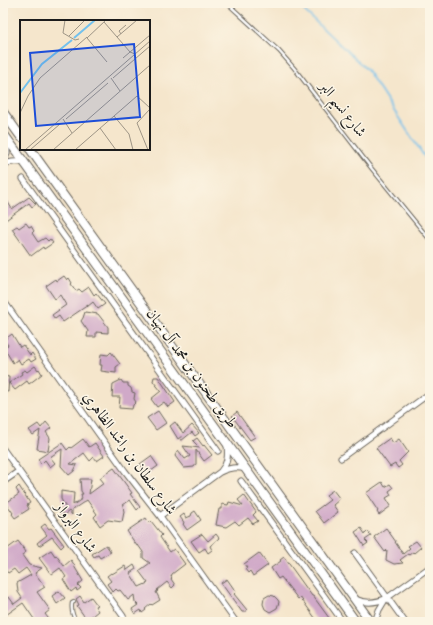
<svg xmlns="http://www.w3.org/2000/svg" width="433" height="625" font-family="'Sorts Mill Goudy',Amiri,serif">
	<rect width="100%" height="100%" fill="#fcf5e5"/>
	<filter id="ink" filterUnits="userSpaceOnUse"><feTurbulence type="fractalNoise" baseFrequency=".025" numOctaves="2"/><feDisplacementMap in="SourceGraphic" scale="8" xChannelSelector="R" yChannelSelector="G"/><feConvolveMatrix kernelMatrix="1 2 1 2 8 2 1 2 1" color-interpolation-filters="sRGB"/></filter>
	<filter id="wash" filterUnits="userSpaceOnUse"><feTurbulence type="fractalNoise" baseFrequency=".012" numOctaves="4" result="noise"/><feDisplacementMap in="SourceGraphic" scale="16" xChannelSelector="R" yChannelSelector="G"/><feGaussianBlur stdDeviation="0.9" result="paint"/><feColorMatrix in="noise" values="0 0 0 0 0 0 0 0 0 0 0 0 0 0 0 0 0 1.4 0 .05"/><feComposite in="paint" operator="in"/></filter>
	<g filter="url(#wash)">
		<rect width="100%" height="100%" fill="#f5e6cc"/>
		<g fill="none" stroke-linecap="round" stroke-linejoin="round">
			<path stroke="#73c1ed" stroke-width="1.5" d="M296 3 367 70 430 165"/>
		</g>
		<g id="blocks">
			<path fill="#d0a9c8" d="M29 197 36 204 32 207 29 203 3 222V201L6 199 12 209Z
				M26 223 29 227 31 226 34 231 32 233 38 242 45 238 48 241 50 239 53 243 44 249 43 247 31 256 12 229 17 226 19 228Z
				M64 276 67 280 69 278 72 283 71 284 76 291 79 289 82 292 89 287 94 295 96 293 105 304 98 309 93 302 87 307 88 305 63 322 59 316 55 319 52 315 66 305 60 295 55 299 46 286 56 279 57 281Z
				M85 312 98 314 108 327V333L96 332V337H87L88 331 81 321 83 318Z
				M12 334 20 347 23 345 30 355 32 353 36 359 31 362 29 359 21 364 18 359 13 363 4 348 8 345 4 340Z
				M111 352 120 364 116 367V373L101 371 102 365H100L101 354 108 355Z
				M35 366 38 370 39 369 42 374 29 384 27 381 15 390 9 383 22 374 21 372 25 370 27 372Z
				M3 376 9 377 8 392 3 391Z
				M154 377H158L175 402 168 407 164 402 157 407 151 399 161 391 153 381Z
				M121 380 123 383H128V386L131 388 132 392 135 393 134 399 136 402 133 405 132 409 119 408 120 397H112L113 384Z
				M158 411 166 423 156 430 147 418Z
				M237 412 255 437 250 440 232 416Z
				M46 422 51 428 46 432 50 438 48 451 37 449 40 430 33 435 29 430 38 424 41 428Z
				M175 422 183 433 192 425 199 433 195 436 192 432 181 441 182 436 178 439 170 426Z
				M197 438 203 446 204 445 212 455 204 461 196 450V464L194 467 184 468 175 456 178 450 185 459 190 456 183 446 200 448 193 441Z
				M390 438 393 443 399 439 408 452 399 461 402 465 398 468 395 464 390 467 376 448Z
				M83 439 89 447 95 443 104 456 97 461 94 457 90 461 84 453 70 464 77 465 74 471 69 475 61 466 62 449 50 457 55 463 50 467 45 460 41 464 38 459 62 443 67 450 70 447 71 448Z
				M151 456 158 466 147 474 140 464Z
				M114 468 132 493 130 494 140 507 137 510 130 500 123 505 124 512 122 522 108 520 100 526 94 517 97 514 87 500 72 510V515L69 511 64 515 61 511 66 508 61 499V491L74 493 73 505 82 499 81 494H83L81 491 80 479H91L89 494 104 483 100 478Z
				M382 482 385 487 390 484 393 488 389 491 391 495 386 498 391 506 379 515 377 512 378 511 366 493Z
				M19 486 30 503 27 505 29 509 15 518 12 514 13 513 6 503 19 494 16 489Z
				M333 490 340 499 333 505 338 512 324 523 315 511 330 500 326 495Z
				M244 495 256 512 253 515 258 521 253 524 248 518 239 525 235 521 226 527 216 525 219 509H222V504L228 505 229 502 243 506 238 500Z
				M195 511 201 520 187 530 183 524 184 523 183 521 180 517 184 514 186 518 191 516 192 513Z
				M146 518 149 523 151 521 162 535 160 537 170 552 174 549 185 564 172 574 171 577 172 578 171 579 175 585 172 588 167 582 157 590 158 591 156 592 160 600 152 605 151 604 145 609 146 610 142 613 141 610 135 614 132 609 138 605 135 602 134 595 128 600 120 590 118 591 116 589 113 592 107 584 111 581 107 576 111 573 112 574 125 566 127 570 134 565 136 569 130 573 139 587 148 583 139 571 150 563 143 558V552L138 545 137 546 127 531Z
				M45 524 49 529 51 528 64 545 61 548 52 537 39 546 37 543 47 535 41 527Z
				M361 528 365 534 368 531 371 536 365 540 368 543 364 546 355 532Z
				M386 528 396 542H395L403 554 410 548 408 546 416 541 421 547 414 553 413 552 409 555 408 554 400 560 403 563 394 564 386 560 387 550 385 552 374 537Z
				M202 534 208 541 216 534 219 538 210 546 212 550 208 553 205 548 199 552 191 541Z
				M18 541 26 552 22 555 29 565 42 568 35 573 45 587 37 592 50 610 45 614 51 622H31L34 619 23 603 3 617V601L9 597 14 604 22 598 18 592 17 583 31 575 26 568 18 574 14 569 8 573 3 567V544L7 549Z
				M106 545 111 552 100 558 98 555 94 557 92 554Z
				M51 550 55 556 56 555 64 566 71 560 75 566H74L83 581 78 585 81 588 77 591 76 588 71 592 63 579 66 577 60 568 52 574H51L39 558Z
				M259 553 268 565 253 576 250 571 248 573 245 569 247 568 244 564Z
				M284 557 312 596H313L332 622H318L300 597 298 599 281 577 278 579 271 568 281 561 280 560Z
				M227 579 236 592 234 594 247 610 244 612H242L221 583Z
				M59 591 65 598 57 604 52 596Z
				M269 595 274 596 278 600 279 602 277 608 270 612 265 609 263 604 264 598Z
				M80 596 84 602 91 597 97 605 95 606 98 611 87 620 77 606 79 605 76 599Z"/>
		</g>
	</g>
	<g filter="url(#ink)">
		<use href="#blocks" fill-opacity="0" stroke="#68635a" stroke-width="1"/>
		<g fill="none" stroke-linecap="round" stroke-linejoin="round">
			<defs>
				<path id="service" d="M227 3 279 51 294 68 372 169 430 240
					M74 602 72 603C71 611 72 617 78 622"/>
				<path id="minor" d="M3 162 7 154V140
					M3 165C10 161 17 161 25 163
					M23 179 218 451
					M3 300 125 471 160 516 236 622
					M3 449 123 616 126 622
					M341 458 430 393
					M221 471C228 463 228 456 227 445
					M241 481 343 622
					M3 482 19 471
					M160 516 220 472C228 468 236 466 245 469
					M355 553 405 622
					M355 599C366 604 376 603 387 598L430 567
					M375 622 379 610 385 600"/>
				<path id="primary" d="M3 112 21 137
					M3 133 356 622
					M30 149 371 622"/>
			</defs>
			<use href="#service" stroke="#68635a" stroke-width="4.5"/>
			<use href="#minor" stroke="#68635a" stroke-width="7"/>
			<use href="#primary" stroke="#68635a" stroke-width="10"/>
			<use href="#service" stroke="#fff" stroke-width="2.5"/>
			<use href="#minor" stroke="#fff" stroke-width="5"/>
			<use href="#primary" stroke="#fff" stroke-width="8"/>
		</g>
	</g>
	<g text-anchor="middle" dominant-baseline="central" stroke-width="3" stroke-linejoin="round" paint-order="stroke">
		<g font-size="15" fill="#1c1c1c" stroke="#fcf5e5">
			<text transform="translate(342 110) rotate(52)">شارع نسيم البر</text>
			<text transform="translate(191 369) rotate(54)">طريق طحنون بن محمد آل نهيان</text>
			<text transform="translate(129 454) rotate(54)">شارع سلطان بن راشد الظاهري</text>
			<text transform="translate(75 528) rotate(54)">شارع البُرواز</text>
		</g>
	</g>
	<g transform="translate(20 20)">
		<rect width="130" height="130" fill="#f5e6cc"/>
		<path fill="none" stroke="#73c1ed" stroke-width="2" d="M54 18 75 0M0 73 22 44 52 20"/>
		<path fill="none" stroke="#9e9586" stroke-width="1" d="M45 0 43 13 55 20 59 19M86 0 67 18 87 42M84 2 110 32 115 34M101 14 99 11 106 5M49 16 65 0M97 17 117 0M103 38 130 15M91 58 100 71M93 58 130 26M0 93 8 76 20 58 67 17M94 96 109 114 113 130M43 99 52 113M46 99 88 63M80 108 96 130M5 130 130 21M10 130 40 104M33 130 130 45M55 130 117 76 130 88M128 130 117 103 130 89"/>
		<path fill="#1d4ed8" fill-opacity="0.15" stroke="#1d4ed8" stroke-width="2" d="M114 24 120 97 16 106 10 33Z"/>
		<rect width="130" height="130" fill="none" stroke="#1c1c1c" stroke-width="2"/>
	</g>
	<rect width="433" height="625" fill="none" stroke="#fcf5e5" stroke-width="16"/>
</svg>
